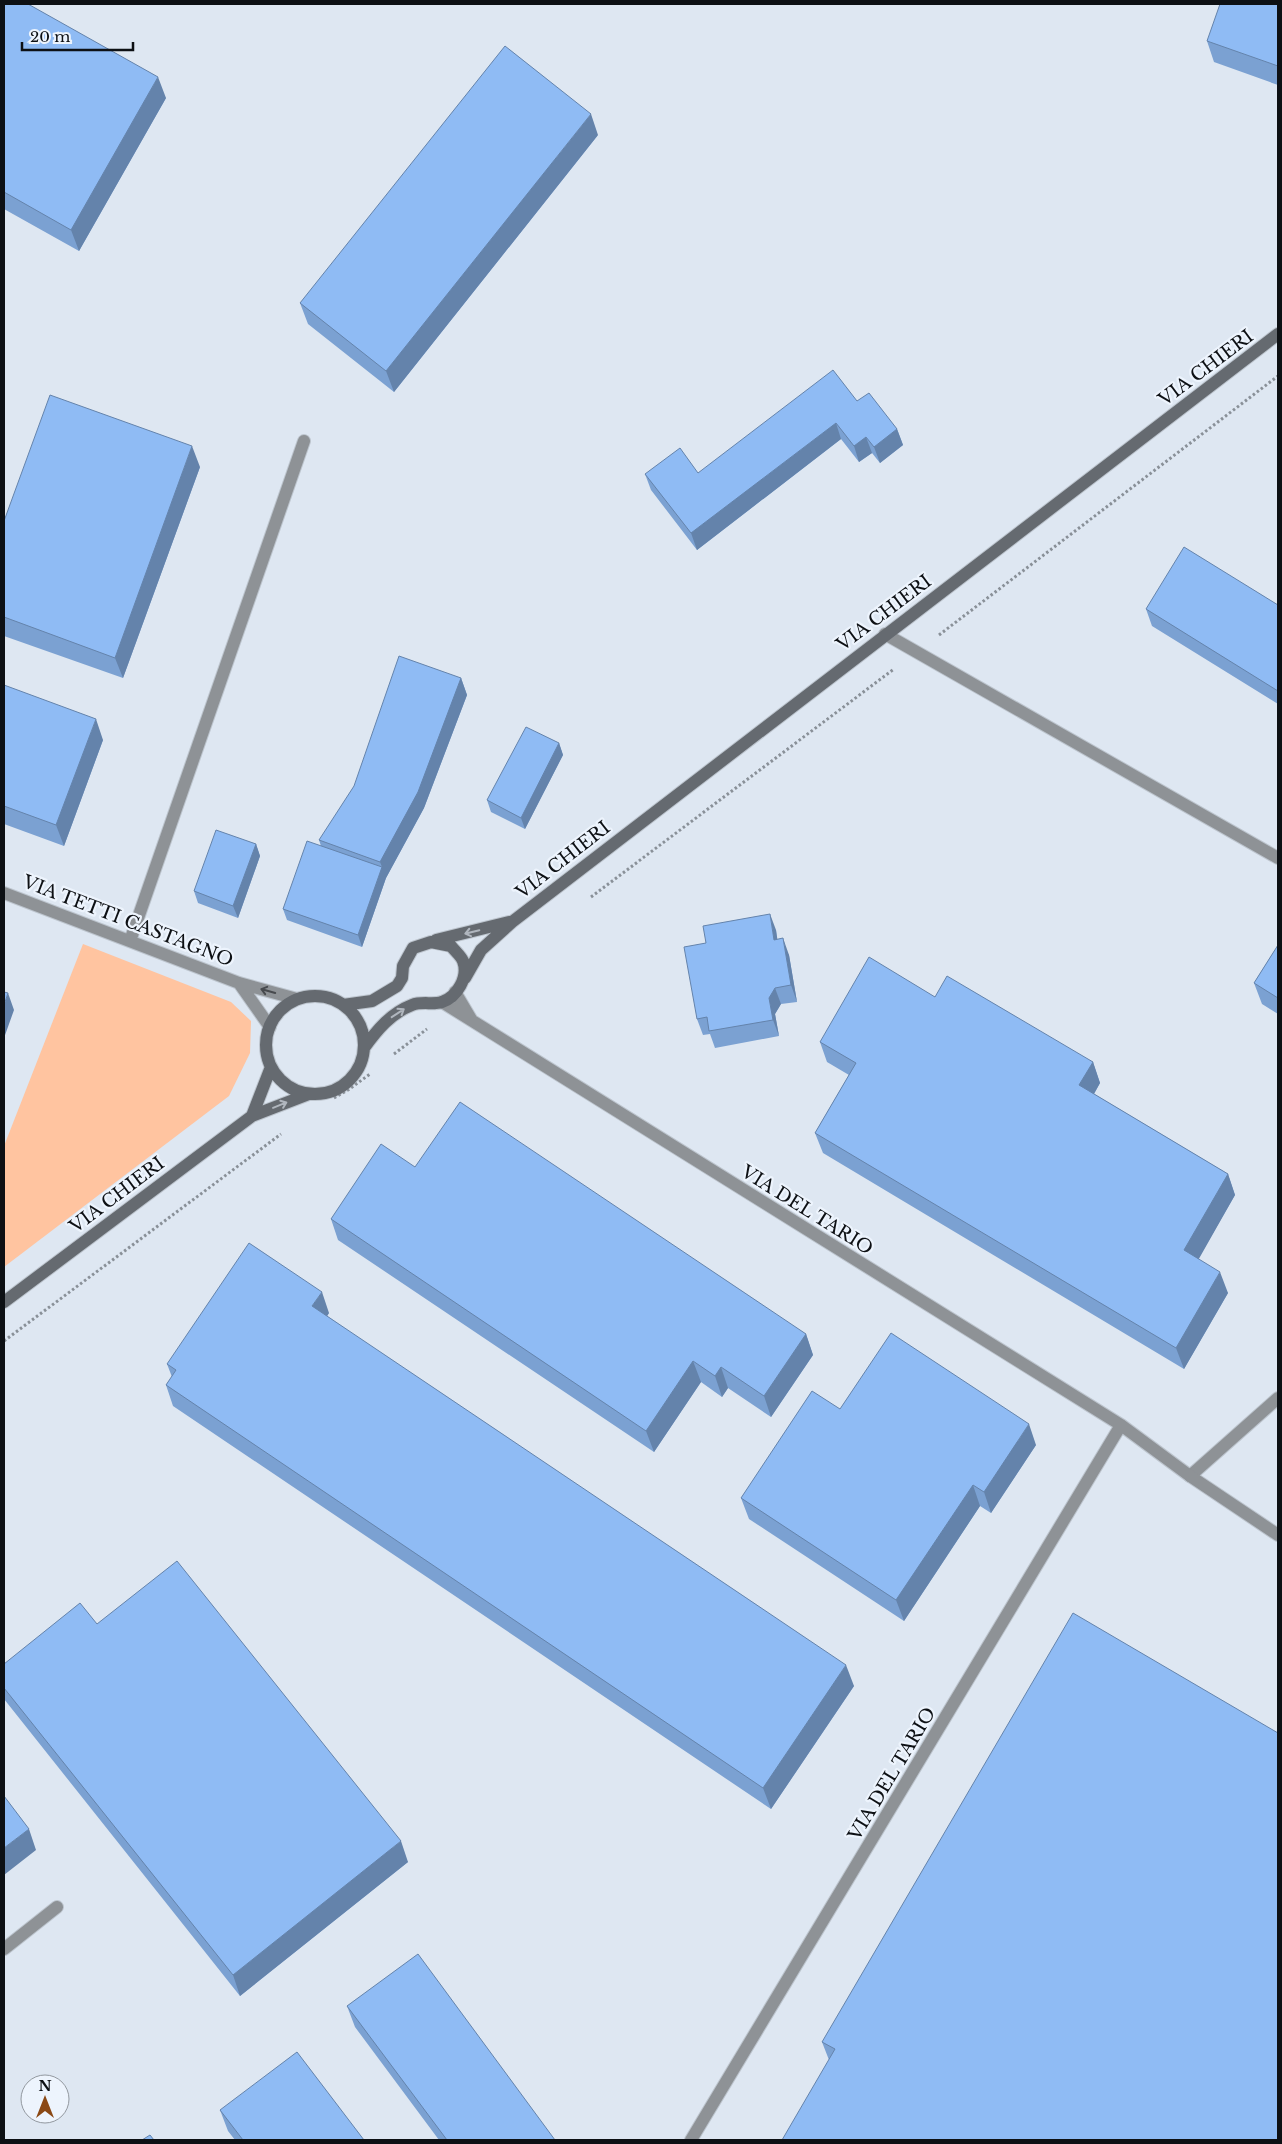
<svg xmlns="http://www.w3.org/2000/svg" width="1282" height="2144" font-family="'Libre Baskerville',serif">
	<rect width="100%" height="100%" fill="#dee7f2"/>
	<path fill="#ffc4a0" d="M83 944 231 1002 251 1021 250 1053 229 1096 4 1267V1146Z"/>
	<g fill="none" stroke-linecap="round" stroke-linejoin="round">
		<defs>
			<path id="lane" d="M885 634 1278 858
				M1190 1476 1278 1398
				M4 1949 57 1907"/>
			<path id="street" d="M4 893 239 983 297 999
				M130 941 304 441
				M239 983 270 1027
				M455 992 471 1019
				M442 1002 1121 1425 1190 1476 1278 1535
				M691 2140 1121 1425"/>
			<path id="secondary" d="M436 940 509 922
				M465 978 481 950 512 922 1278 334
				M266 1045a49 49 0 1 1 98 0a49 49 0 1 1-98 0Z
				M343 1005 372 1001 397 986 402 978 403 966 413 948 431 942 451 946C455 951 461 956 463 961 469 977 457 997 442 1002 433 1005 422 1001 412 1005 391 1013 377 1030 364 1048
				M252 1116 271 1067
				M4 1302 252 1116 309 1094"/>
		</defs>
		<use href="#lane" stroke="#bdc5ce" stroke-width="14"/>
		<use href="#street" stroke="#bdc5ce" stroke-width="14"/>
		<use href="#secondary" stroke="#bdc5ce" stroke-width="14"/>
		<path stroke="#899098" stroke-width="3" stroke-dasharray="2.5 2.5" stroke-linecap="butt" d="M939 635 1278 376
			M591 897 894 669
			M394 1054 427 1029
			M334 1098 348 1090 370 1074
			M4 1341 281 1134"/>
		<use href="#lane" stroke="#8e9296" stroke-width="12"/>
		<use href="#street" stroke="#8e9296" stroke-width="12"/>
		<use href="#secondary" stroke="#656a70" stroke-width="12"/>
	</g>
	<path fill="#7ba1d2" d="M4 4 166 98 79 251 4 209Z
		M1278 4V85L1214 62 1207 41Z
		M598 135 394 392 308 324 300 303Z
		M857 401 897 429 903 445 880 463 872 453 859 462 841 439 697 550 651 490 645 474 698 473Z
		M200 467 123 678 4 636V521Z
		M1278 605V704L1152 626 1146 609Z
		M461 678 467 695 424 808 386 878 362 947 287 920 283 909 321 846 319 840Z
		M4 685 103 740 64 846 4 824Z
		M559 743 563 755 525 829 491 812 487 800Z
		M256 844 260 856 238 918 198 903 194 891Z
		M776 930 777 940 789 955 797 1002 781 1004 775 1014 779 1036 715 1048 710 1034 703 1035 697 1019Z
		M1278 945V1014L1262 1004 1254 983Z
		M935 997 1093 1062 1100 1083 1094 1094 1228 1174 1235 1195 1198 1259 1228 1293 1184 1369 823 1153 815 1133 849 1075 827 1062 820 1042Z
		M415 1167 806 1334 813 1355 771 1417 728 1388 722 1397 701 1382 654 1452 338 1240 331 1219Z
		M329 1313 327 1316 854 1686 771 1809 173 1406 166 1385 172 1377 167 1364Z
		M840 1409 1036 1445 991 1513 980 1506 904 1621 749 1519 741 1498Z
		M97 1624 408 1862 240 1996 4 1699V1664Z
		M1278 1733 829 2060 822 2042Z
		M347 2006 555 2140H439L355 2027Z
		M220 2110 364 2140H235L228 2131Z"/>
	<path fill="#6483ab" d="M158 77 166 98 79 251 71 230Z
		M591 114 598 135 394 392 386 371Z
		M836 423 841 439 697 550 691 533Z
		M897 429 903 445 880 463 874 447Z
		M866 437 872 453 859 462 854 446Z
		M192 446 200 467 123 678 115 658Z
		M461 678 467 695 424 808 386 878 362 947 358 935 382 867 380 862Z
		M96 719 103 740 64 846 56 825Z
		M559 743 563 755 525 829 521 818Z
		M256 844 260 856 238 918 233 906Z
		M770 914 776 930 780 957 774 940Z
		M783 938 789 955 797 1002 791 985Z
		M775 988 781 1004 775 1014 779 1036 773 1020 769 998Z
		M8 993 14 1010 4 1038V1005Z
		M1093 1062 1100 1083 1087 1106 1079 1085Z
		M1228 1174 1235 1195 1192 1271 1184 1250Z
		M1220 1272 1228 1293 1184 1369 1176 1348Z
		M322 1292 329 1313 320 1327 312 1306Z
		M806 1334 813 1355 771 1417 764 1396Z
		M693 1361 701 1382 654 1452 646 1431Z
		M721 1367 728 1388 722 1397 715 1376Z
		M1029 1424 1036 1445 991 1513 984 1492Z
		M973 1485 980 1506 904 1621 896 1600Z
		M846 1665 854 1686 771 1809 763 1788Z
		M29 1829 36 1850 4 1875V1848Z
		M401 1841 408 1862 240 1996 233 1975Z"/>
	<path fill="#8fbbf4" stroke="#6483ab" d="M4 4H28L158 77 71 230 4 192Z
		M1220 4H1278V66L1207 41Z
		M505 46 591 114 386 371 300 303Z
		M833 370 857 401 869 393 897 429 874 447 866 437 854 446 836 423 691 533 645 474 680 448 698 473Z
		M50 395 192 446 115 658 4 617V521Z
		M1184 547 1278 605V691L1146 609Z
		M399 656 461 678 418 792 380 862 319 840 354 786Z
		M4 685 96 719 56 825 4 806Z
		M526 727 559 743 521 818 487 800Z
		M216 830 256 844 233 906 194 891Z
		M307 841 382 867 358 935 283 909Z
		M770 914 774 940 783 938 791 985 775 988 769 998 773 1020 709 1031 707 1017 697 1019 684 947 706 943 703 926Z
		M1278 945V998L1254 983Z
		M869 957 935 997 947 976 1093 1062 1079 1085 1228 1174 1184 1250 1220 1272 1176 1348 815 1133 856 1063 820 1042Z
		M4 992 8 993 4 1005Z
		M460 1102 806 1334 764 1396 721 1367 715 1376 693 1361 646 1431 331 1219 381 1144 415 1167Z
		M249 1243 322 1292 312 1306 846 1665 763 1788 166 1385 176 1370 167 1364Z
		M891 1333 1029 1424 984 1492 973 1485 896 1600 741 1498 812 1391 840 1409Z
		M177 1561 401 1841 233 1975 4 1688V1664L80 1603 97 1624Z
		M1073 1613 1278 1733V2140H782L835 2049 822 2042Z
		M4 1796 29 1829 4 1848Z
		M418 1954 555 2140H447L347 2006Z
		M297 2052 364 2140H243L220 2110Z
		M150 2135 154 2140H142Z"/>
	<defs><path id="oneway-shaft" d="M-6 0H5M1.5-3L5.5 0L1.5 3" fill="none" stroke-width="1.6" stroke-linecap="round" stroke-linejoin="round" transform="scale(1.25)"/></defs>
	<g stroke="#b0b6be">
		<use href="#oneway-shaft" transform="translate(472 932) rotate(167)"/>
		<use href="#oneway-shaft" transform="translate(398 1013) rotate(-33)"/>
		<use href="#oneway-shaft" transform="translate(280 1105) rotate(-22)"/>
	</g>
	<use stroke="#474a4e" href="#oneway-shaft" transform="translate(268 991) rotate(-164)"/>
	<g text-anchor="middle" dominant-baseline="central" stroke-width="4.5" stroke-linejoin="round" paint-order="stroke">
		<g font-size="18" fill="#0d1014" stroke="#edf4fd">
			<text transform="translate(1206 368) rotate(-37)">VIA CHIERI</text>
			<text transform="translate(884 613) rotate(-37)">VIA CHIERI</text>
			<text transform="translate(563 860) rotate(-38)">VIA CHIERI</text>
			<text transform="translate(128 921) rotate(21)">VIA TETTI CASTAGNO</text>
			<text transform="translate(117 1195) rotate(-37)">VIA CHIERI</text>
			<text transform="translate(807 1210) rotate(32)">VIA DEL TARIO</text>
			<text transform="translate(892 1774) rotate(-59)">VIA DEL TARIO</text>
		</g>
	</g>
	<rect width="1282" height="2144" fill="none" stroke="#0d1014" stroke-width="10"/>
	<g transform="translate(45 2099)"><circle r="24" fill="#edf4fd" stroke="#9399a0"/>
	<path d="M0-4L9 19L0 12L-9 19Z" fill="#8b4916"/>
	<text y="-8" font-size="14" font-weight="bold" text-anchor="middle" fill="#0d1014">N</text>
	</g>
	<path d="M22 42v8h111v-8" fill="none" stroke="#0d1014" stroke-width="2.5"/>
	<text x="30" y="42" font-size="15" fill="#0d1014" stroke="#edf4fd" stroke-width="4" paint-order="stroke">20 m</text>
</svg>
